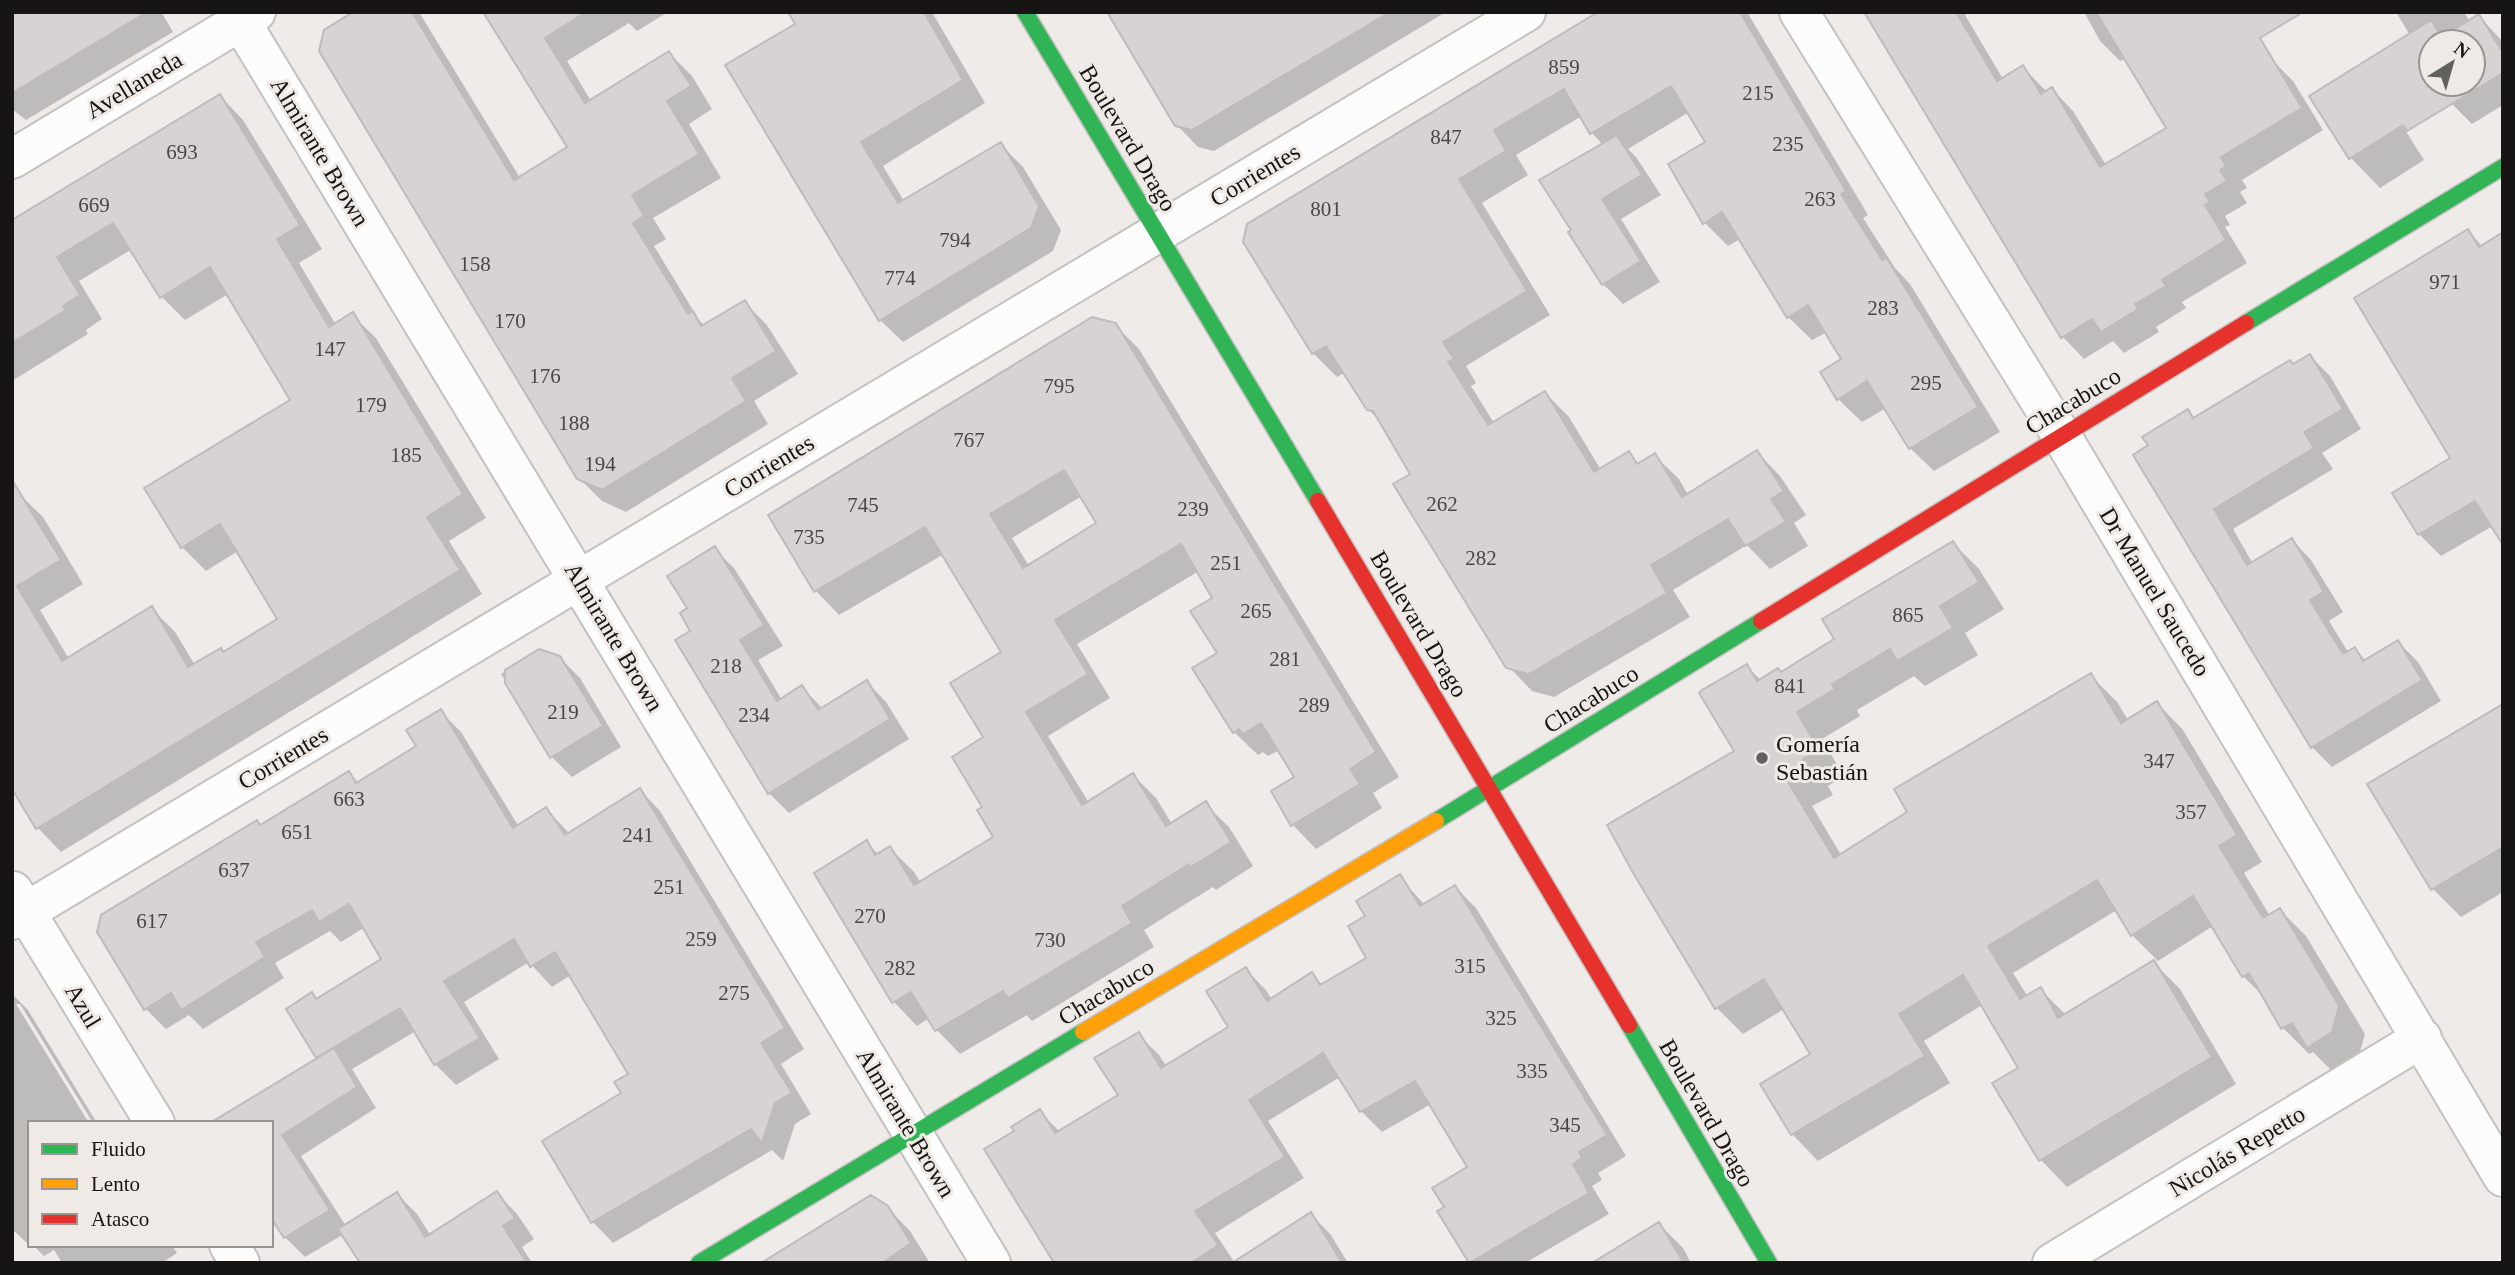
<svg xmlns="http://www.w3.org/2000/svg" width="2515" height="1275" font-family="'Times New Roman',serif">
	<rect width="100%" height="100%" fill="#eeebe9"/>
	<path fill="#0003" fill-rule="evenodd" d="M12 12H163L162 13 173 32 26 120 12 109Z
		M357 12H419L520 178 570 148 485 12H668L637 31 629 23 567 61 591 101 669 53 692 76 712 109 689 124 721 178 653 218 666 239 654 246 699 320 705 326 744 302 767 325 798 374 754 401 768 424 626 512 602 501 578 477Z
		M790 12H932L985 103 883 166 904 201 1000 144 1023 167 1061 230 1053 251 903 342 880 320 797 24Z
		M1108 12H1446L1214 151 1198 147 1177 125Z
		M1602 12H1747L1868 215 1863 218 1895 268 1910 284 2000 432 1934 471 1910 448 1886 408 1862 422 1838 399 1844 360 1827 332 1812 340 1788 317 1740 239 1728 246 1704 222 1708 142 1689 112 1628 149 1636 157 1661 195 1621 219 1660 282 1623 304 1603 284 1571 233 1603 145 1592 133 1582 116 1516 155 1528 175 1482 203 1550 315 1466 366 1476 383 1471 386 1494 423 1545 393 1569 417 1601 470 1629 453 1640 465 1655 456 1679 479 1688 495 1757 452 1780 476 1806 515 1794 523 1808 546 1770 569 1747 545 1673 590 1690 617 1554 697 1532 691 1508 666 1413 474 1380 421 1368 409 1345 372 1337 377 1313 353 1245 242Z
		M1867 12H1969L1965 15 2003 79 2023 67 2047 92 2052 89 2073 111 2106 165 2168 128 2271 59 2293 81 2323 130 2242 180 2247 188 2240 192 2247 203 2225 216 2230 225 2225 227 2247 263 2182 302 2186 308 2156 327 2159 332 2124 353 2113 341 2084 359 2063 337Z
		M2084 12H2238L2120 61 2100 41Z
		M2396 12H2464L2470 22 2479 16 2503 42V105L2472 124 2452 104 2439 84H2473V42H2431V70Z
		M220 96 243 120 322 249 299 263 336 325 352 315 376 338 486 518 449 541 482 594 61 852 38 828 12 785 19 494 43 517 83 584 40 610 69 659 151 608 175 632 195 665 224 654 279 620 238 551 206 571 182 547 292 400 228 294 185 320 162 297 132 249 79 281 102 319 86 330 88 334 12 381V222Z
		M2312 96 2385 98 2424 160 2380 188 2351 158Z
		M2468 231 2483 247 2503 520 2441 556 2419 534 2395 493 2452 459Z
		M1115 325 1139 349 1399 777 1373 793 1382 808 1316 849 1293 825 1274 792 1296 778 1279 750 1268 756 1263 752 1258 755 1234 732 1220 654 1215 599 1199 571 1077 644 1110 698 1048 736 1089 803 1133 775 1156 798 1172 824 1205 804 1229 827 1253 866 1216 890 1213 887 1144 930 1154 947 1032 1021 1027 1015 960 1054 937 1030 929 1018 917 1026 894 1002 866 842 879 855 890 848 914 872 921 883 996 838 985 808 986 738 1004 652 944 554 839 615 816 591 770 515ZM1082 496 1099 523 1029 566 1012 538Z
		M2310 356 2330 376 2361 429 2322 453 2333 469 2233 529 2253 564 2292 540 2311 560 2343 612 2329 621 2348 652 2355 649 2366 661 2398 642 2418 662 2441 701 2332 767 2312 747 2151 446 2187 412 2195 419Z
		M1953 543 1979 569 2004 609 1965 633 1978 655 1925 686 1914 676 1857 710 1860 716 1822 739 1844 776 1828 786 1833 795 1812 806 1841 855 1910 813 2091 676 2117 702 2128 720 2157 703 2183 730 2262 862 2244 873 2270 916 2280 910 2306 936 2365 1034 2358 1059 2334 1073 2313 1052 2309 1054 2283 1028 2266 999 2243 976 2213 926 2158 961 2132 935 2117 910 2013 973 2028 997 2040 989 2066 1015 2154 963 2180 989 2236 1084 2067 1187 2041 1160 1994 1084 2020 1068 1982 1005 1924 1041 1950 1083 1818 1161 1792 1134 1762 1085 1812 1055 1784 1009 1743 1034 1716 1007 1736 752 1746 666 1761 680 1782 674 1837 640Z
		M714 549 734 568 783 646 758 660 782 700 802 687 823 709 867 682 886 702 909 739 789 813 769 793 693 631 689 609Z
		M539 651 559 657 580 678 621 747 572 777 552 757 501 674Z
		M2503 706V892L2461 917 2432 888Z
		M440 711 461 732 519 827 546 809 570 834 640 790 660 811 804 1049 781 1064 811 1114 795 1124 783 1161 772 1150 613 1243 593 1222 623 1094 630 1075 571 975 552 987 529 962 464 1002 499 1059 456 1085 435 1064 416 1031 352 1069 376 1108 301 1156 346 1226 397 1194 417 1214 431 1236 497 1193 517 1214 534 1239 522 1247 532 1263H362L344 1234 305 1257 285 1237 271 1123 319 1059 317 1057 311 994 318 1000 383 959 365 927 341 942 330 931 275 963 284 978 203 1029 189 1015 166 1029 145 1008 261 827 348 773 359 783 419 747Z
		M1399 877 1425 905 1455 887 1476 908 1626 1156 1598 1173 1602 1180 1592 1186 1609 1214 1525 1263H1472L1446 1208 1470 1168 1431 1104 1382 1132 1361 1111 1340 1077 1268 1121 1304 1178 1215 1233 1235 1263H1055L1016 1132 1040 1112 1060 1132 1120 1095 1138 1034 1159 1055 1167 1067 1231 1028 1245 969 1266 990 1272 1000 1312 974 1323 985 1368 958 1367 916Z
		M12 994 28 1010 97 1123H93L20 1004H16L89 1123H30V1245H32L30 1246 12 1229Z
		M887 1207 910 1231 930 1263H781Z
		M1311 1214 1331 1235 1348 1263H1235Z
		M1659 1224 1683 1248 1691 1263H1595Z
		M33 1245H172L177 1253 162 1263H62L54 1250 44 1256Z"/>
	<path fill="#d6d3d2" stroke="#bebbba" stroke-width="2" fill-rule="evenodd" d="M12 12H147L12 93Z
		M353 12H412L514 180 567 147 483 12H586L545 38 585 103 669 51 691 86 667 101 699 154 632 195 644 216 633 223 688 314 693 311 701 326 745 300 776 351 732 378 746 401 602 490 577 479 319 51 324 30Z
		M788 12H924L963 80 861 142 898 203 1001 142 1039 206 1031 228 879 321 725 65 795 24Z
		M1107 12H1390L1192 130 1175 126Z
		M1598 12H1740L1846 191 1841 194 1882 260 1887 258 1978 407 1909 449 1867 381 1837 400 1820 372 1841 359 1808 305 1787 318 1722 212 1703 224 1668 164 1705 142 1671 86 1590 134 1564 89 1494 130 1506 151 1459 179 1527 291 1443 342 1454 359 1448 362 1488 425 1545 391 1594 472 1629 451 1637 464 1655 453 1682 497 1757 450 1784 491 1771 499 1786 522 1745 546 1728 519 1651 565 1667 593 1529 674 1506 668 1393 484 1410 474 1373 411 1367 410 1326 346 1312 354 1243 242 1247 224Z
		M1864 12H1956L1997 81 2023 65 2041 94 2052 87 2100 167 2166 128 2096 12H2303L2260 38 2302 108 2221 157 2226 166 2220 170 2227 181 2205 194 2210 202 2205 205 2226 240 2162 280 2166 286 2135 304 2138 309 2101 332 2092 319 2061 338Z
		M2479 14 2503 53V73L2407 131 2403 125 2349 159 2309 96 2431 20 2442 37ZM2431 42H2473V84H2431Z
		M220 94 300 225 277 239 329 327 353 312 463 494 427 517 460 570 36 829 12 789V480L61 560 17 586 62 661 152 606 188 667 221 648 223 652 277 619 220 524 181 548 144 488 290 400 210 267 160 298 113 223 57 257 80 295 63 306 66 310 12 343V220Z
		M1617 135 1642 175 1602 199 1641 261 1602 285 1568 232 1571 230 1539 180Z
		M2468 229 2479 247 2503 232V545L2475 501 2418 535 2392 493 2450 458 2354 298Z
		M1092 317 1116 323 1376 752 1350 769 1360 784 1291 826 1271 791 1294 777 1261 723 1243 734 1239 729 1233 733 1192 668 1217 653 1190 611 1212 598 1181 544 1055 620 1088 674 1026 712 1082 805 1133 773 1166 826 1206 801 1231 842 1191 867 1189 864 1122 906 1132 923 1008 998 1003 991 935 1031 911 992 892 1003 814 873 867 840 875 855 890 846 914 885 993 837 977 810 982 807 952 757 983 737 950 683 1001 652 925 527 814 592 768 515ZM1064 470 1096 523 1023 568 990 514Z
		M2310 354 2343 409 2304 432 2314 448 2214 509 2247 565 2292 538 2324 592 2310 600 2343 654 2355 647 2363 661 2398 640 2422 680 2311 748 2133 455 2148 445 2142 437 2188 409 2193 418 2290 360 2293 364Z
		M1953 541 1979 582 1940 606 1953 628 1897 661 1890 649 1832 684 1835 689 1797 712 1819 750 1803 759 1808 768 1787 780 1834 858 1907 812 1894 789 2091 673 2121 723 2157 701 2237 835 2219 846 2263 918 2280 908 2339 1006 2332 1032 2307 1048 2292 1023 2281 1029 2249 973 2242 977 2193 896 2131 936 2097 880 1988 946 2020 999 2041 987 2058 1018 2154 960 2212 1057 2039 1161 1992 1083 2018 1068 1963 975 1899 1014 1925 1056 1791 1135 1760 1084 1810 1054 1764 979 1715 1009 1632 871 1607 825 1734 751 1699 693 1702 690 1747 664 1757 681 1778 668 1781 672 1834 639 1822 619Z
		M715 546 764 625 740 640 777 701 802 685 818 710 867 680 890 719 768 794 675 640 690 631 680 613 687 608 667 576Z
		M539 649 560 656 603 726 550 758 505 683V670Z
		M2503 704V847L2431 890 2367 784Z
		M441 709 513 828 546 807 565 835 640 788 785 1028 761 1043 792 1093 775 1103 762 1143 751 1129 591 1223 542 1141 621 1093 614 1082 628 1074 555 952 530 967 514 939 444 981 480 1038 434 1065 400 1008 316 1058 286 1009 312 992 316 999 381 959 349 904 319 922 312 910 256 942 265 957 181 1010 171 993 144 1010 97 932 101 915 257 820 260 825 349 771 356 783 416 746 406 730Z
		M1400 874 1420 906 1455 885 1607 1135 1579 1152 1582 1158 1573 1164 1589 1193 1469 1263 1437 1211 1444 1207 1432 1188 1467 1167 1415 1081 1360 1112 1323 1053 1249 1100 1285 1157 1195 1211 1218 1245 1191 1263H1054L984 1149 1014 1131 1011 1127 1040 1109 1055 1133 1118 1095 1094 1058 1139 1032 1161 1068 1228 1027 1206 991 1246 967 1267 1001 1312 972 1320 985 1366 958 1348 926 1365 916 1356 901Z
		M334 1048 357 1087 282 1135 330 1210 284 1238 271 1218V1123H210Z
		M497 1191 515 1218 503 1226 527 1263H360L338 1229 397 1192 425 1237Z
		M871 1195 888 1206 911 1243 882 1263H761Z
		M1311 1212 1342 1263H1232Z
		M1659 1222 1684 1263H1592Z"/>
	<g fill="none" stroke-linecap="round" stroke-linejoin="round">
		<defs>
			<path id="street" d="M235 12 991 1263
				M1799 12 2061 435 2503 1177
				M12 159 256 12
				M13 891 155 1123
				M12 920 1526 12
				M229 1245 240 1263
				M2052 1263 2422 1038"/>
			<path id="fast" d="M1025 12 1318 501
				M2246 323 2503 167
				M1436 821 1761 621
				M1629 1025 1769 1263
				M699 1263 1083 1032"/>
			<path id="slow" d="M1083 1032 1436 821"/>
			<path id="jam" d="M1318 501 1629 1025
				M1761 621 2246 323"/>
		</defs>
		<use href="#street" stroke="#c4c1c0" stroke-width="42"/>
		<use href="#fast" stroke="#c4c1c0" stroke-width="19"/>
		<use href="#slow" stroke="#c4c1c0" stroke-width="19"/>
		<use href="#jam" stroke="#c4c1c0" stroke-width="19"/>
		<use href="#street" stroke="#fcfcfc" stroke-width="38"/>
		<use href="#fast" stroke="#30b455" stroke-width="16"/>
		<use href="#slow" stroke="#ff9f0a" stroke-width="16"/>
		<use href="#jam" stroke="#e5322d" stroke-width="16"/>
	</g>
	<circle fill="#62605f" stroke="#f0eae7" stroke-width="2.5" cx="1762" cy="758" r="7"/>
	<g text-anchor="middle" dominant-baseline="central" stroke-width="6" stroke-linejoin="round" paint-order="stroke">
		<g font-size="21" fill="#494646">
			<text x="1564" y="67">859</text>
			<text x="1758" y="93">215</text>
			<text x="1446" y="137">847</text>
			<text x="1788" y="144">235</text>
			<text x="182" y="152">693</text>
			<text x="1820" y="199">263</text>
			<text x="94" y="205">669</text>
			<text x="1326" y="209">801</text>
			<text x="955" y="240">794</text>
			<text x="475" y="264">158</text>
			<text x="900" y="278">774</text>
			<text x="2445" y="282">971</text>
			<text x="1883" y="308">283</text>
			<text x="510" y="321">170</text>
			<text x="330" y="349">147</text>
			<text x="545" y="376">176</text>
			<text x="1926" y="383">295</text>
			<text x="1059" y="386">795</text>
			<text x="371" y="405">179</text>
			<text x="574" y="423">188</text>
			<text x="969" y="440">767</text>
			<text x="406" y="455">185</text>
			<text x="600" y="464">194</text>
			<text x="1442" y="504">262</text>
			<text x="863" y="505">745</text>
			<text x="1193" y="509">239</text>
			<text x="809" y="537">735</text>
			<text x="1481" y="558">282</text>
			<text x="1226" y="563">251</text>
			<text x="1256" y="611">265</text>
			<text x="1908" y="615">865</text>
			<text x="1285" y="659">281</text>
			<text x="726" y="666">218</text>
			<text x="1790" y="686">841</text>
			<text x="1314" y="705">289</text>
			<text x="563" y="712">219</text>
			<text x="754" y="715">234</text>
			<text x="2159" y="761">347</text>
			<text x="349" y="799">663</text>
			<text x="2191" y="812">357</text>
			<text x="297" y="832">651</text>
			<text x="638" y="835">241</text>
			<text x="234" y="870">637</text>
			<text x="669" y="887">251</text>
			<text x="870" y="916">270</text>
			<text x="152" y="921">617</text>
			<text x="701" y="939">259</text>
			<text x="1050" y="940">730</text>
			<text x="1470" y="966">315</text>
			<text x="900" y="968">282</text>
			<text x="734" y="993">275</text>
			<text x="1501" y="1018">325</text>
			<text x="1532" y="1071">335</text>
			<text x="1565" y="1125">345</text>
		</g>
		<g font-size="24" fill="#171514" stroke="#f0eae7">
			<text transform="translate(134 85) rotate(-31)">Avellaneda</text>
			<text transform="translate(1128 138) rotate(59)">Boulevard Drago</text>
			<text transform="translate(320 152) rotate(59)">Almirante Brown</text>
			<text transform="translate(1255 175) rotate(-31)">Corrientes</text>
			<text transform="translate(2073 401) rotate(-31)">Chacabuco</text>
			<text transform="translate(769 466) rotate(-31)">Corrientes</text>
			<text transform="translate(2155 592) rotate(59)">Dr Manuel Saucedo</text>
			<text transform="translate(1419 624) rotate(59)">Boulevard Drago</text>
			<text transform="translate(614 637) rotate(59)">Almirante Brown</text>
			<text transform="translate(1591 699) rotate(-32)">Chacabuco</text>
			<text transform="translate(283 758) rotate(-31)">Corrientes</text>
			<text transform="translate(1106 992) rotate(-31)">Chacabuco</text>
			<text transform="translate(83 1006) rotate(59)">Azul</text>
			<text transform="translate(1707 1113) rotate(60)">Boulevard Drago</text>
			<text transform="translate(906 1123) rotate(59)">Almirante Brown</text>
			<text transform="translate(2237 1151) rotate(-31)">Nicolás Repetto</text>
		</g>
		<g font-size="24" fill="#171514" stroke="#f0eae7" text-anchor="start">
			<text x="1776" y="744">Gomería<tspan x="1776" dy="28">Sebastián</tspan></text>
		</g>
	</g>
	<rect width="2515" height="1275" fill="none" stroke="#171514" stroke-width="28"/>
	<rect x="28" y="1121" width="245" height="126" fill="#f0eae7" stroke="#999593" stroke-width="2"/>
	<rect x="42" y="1144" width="35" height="10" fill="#30b455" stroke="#999593" stroke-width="2"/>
	<text x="91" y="1156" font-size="21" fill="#171514">Fluido</text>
	<rect x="42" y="1179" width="35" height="10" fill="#ff9f0a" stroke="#999593" stroke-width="2"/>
	<text x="91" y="1191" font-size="21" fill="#171514">Lento</text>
	<rect x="42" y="1214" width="35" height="10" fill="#e5322d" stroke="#999593" stroke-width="2"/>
	<text x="91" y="1226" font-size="21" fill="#171514">Atasco</text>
	<g transform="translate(2452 63) rotate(37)"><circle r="33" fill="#f0eae7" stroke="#999593" stroke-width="2"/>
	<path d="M0-5L12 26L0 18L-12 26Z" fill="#62605f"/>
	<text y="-10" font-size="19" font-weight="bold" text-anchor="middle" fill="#171514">N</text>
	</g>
</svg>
